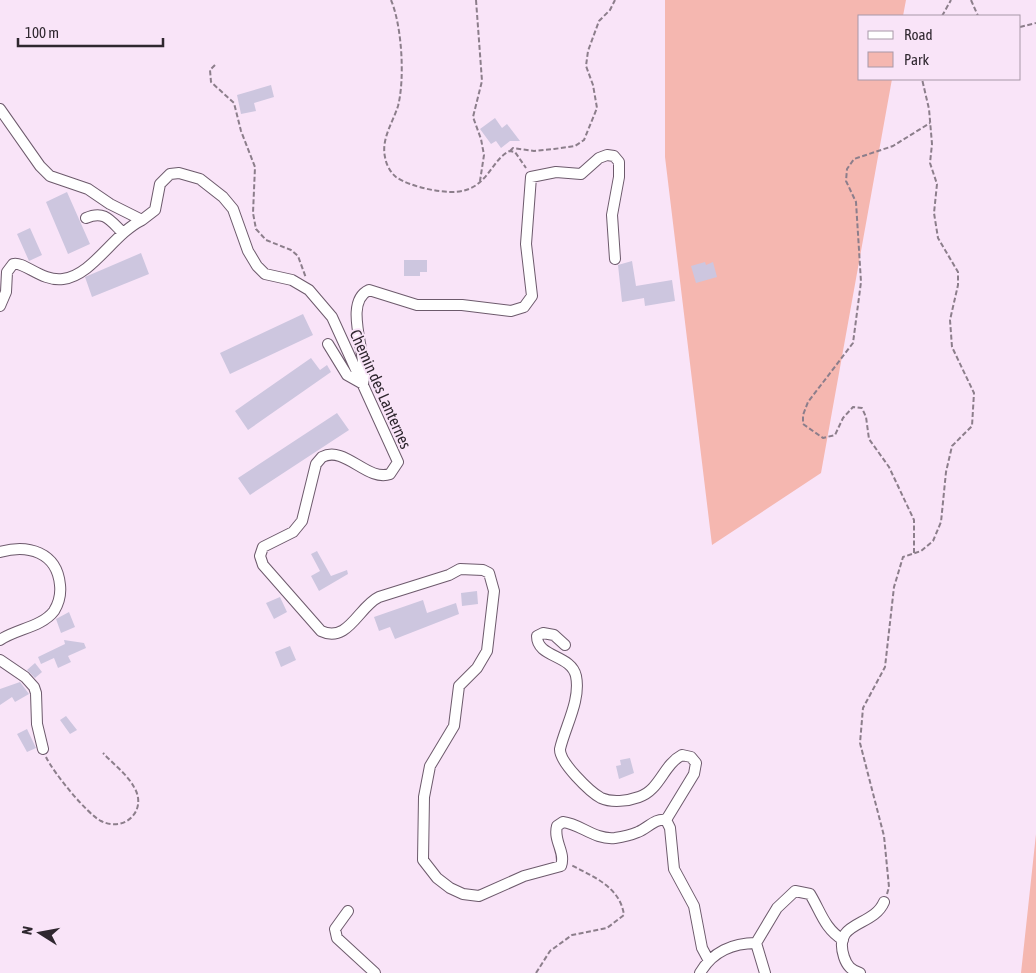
<svg xmlns="http://www.w3.org/2000/svg" width="1036" height="973" font-family="'Asap Condensed',sans-serif">
	<rect width="100%" height="100%" fill="#f9e4f8"/>
	<path fill="#f5b7b0" d="M665 0H906L903 16H860V79H892L821 473 712 545 665 157Z
		M1036 834V973H1021Z"/>
	<path fill="#cdc6df" d="M271 85 274 97 254 103 256 111 241 114 237 95Z
		M495 118 502 128 507 124 520 141H510L501 148 496 141 491 144 480 129Z
		M67 192 90 244 68 254 46 202Z
		M30 228 42 255 29 261 17 234Z
		M141 253 149 274 92 297 85 277Z
		M404 260H427V272H420V276H404Z
		M632 261 636 286 672 280 675 301 645 306 644 298 622 302 618 265Z
		M705 262 706 265 713 262 717 277 696 283 691 266Z
		M303 314 313 335 230 374 220 353Z
		M311 358 320 370 327 365 331 372 248 430 235 411Z
		M337 413 349 430 250 495 238 478Z
		M317 551 331 576 347 570 348 574 319 591 311 576 320 571 311 554Z
		M477 591 478 604 462 606 461 593Z
		M280 597 287 612 274 619 266 603Z
		M423 600 427 613 456 603 459 614 395 639 390 627 379 631 374 617Z
		M69 612 75 627 61 633 56 619Z
		M64 640 84 643 86 648 68 656 71 662 58 668 54 658 41 664 38 657 65 644Z
		M290 646 296 660 281 667 275 652Z
		M35 663 42 672 35 678 27 670Z
		M20 682 29 694 15 702 12 697 0 705V689Z
		M66 716 77 730 70 734 60 720Z
		M27 729 36 748 27 752 17 734Z
		M630 758 634 773 619 779 616 766 621 765 620 760Z"/>
	<g fill="none" stroke-linecap="round" stroke-linejoin="round">
		<defs>
			<path id="minor" d="M0 109 40 166 50 176 88 189 110 204 142 220 155 210 160 184 170 174 179 173 200 179 223 197 233 209 248 251 257 266 265 274 292 280 309 290 332 317 398 462 390 474C367 482 345 445 322 457L316 464 302 521 293 532 263 547 260 556 263 565 321 631C348 644 359 606 379 597L449 575 460 569 483 570 489 573 494 591 487 651 477 668 459 686 454 726 430 766 424 797 423 860 437 878 450 888 463 894 479 896 524 876 561 866C566 852 553 841 557 826L563 822C581 824 594 840 615 838 622 837 631 835 638 832 648 828 655 818 666 820L670 828 674 869 694 906 702 948 709 961
				M86 218C104 210 110 220 122 232
				M0 306 6 292 7 272 13 264C24 261 42 282 63 279 93 275 113 234 142 220
				M328 344 347 375 363 384C370 359 341 303 369 290L417 305H462L511 311 524 307 532 296 526 244 531 177 556 172 581 174 599 158 607 155 614 156 619 162V177L612 215 615 259
				M0 552C28 544 57 552 60 585 61 594 59 603 54 611 42 627 16 629 0 640
				M565 645 554 635 543 633 537 636C537 658 571 654 576 676 581 700 565 727 560 749 559 762 590 792 601 798 612 803 628 801 639 797 660 790 663 765 682 755L691 757 696 763 694 774 666 820
				M0 660 25 677 34 687 36 693 37 724 43 749
				M348 911 335 929 337 938 375 973
				M756 943 777 908 795 891 810 894C821 912 824 928 843 940
				M756 943 765 973
				M700 973C712 952 733 943 756 943
				M860 973C851 970 847 966 844 957 832 920 873 928 884 902"/>
		</defs>
		<use href="#minor" stroke="#6d5a6c" stroke-width="12"/>
		<path stroke="#8c7e8b" stroke-width="2" stroke-dasharray="5 2.5" stroke-linecap="butt" d="M391 0C402 26 405 79 398 106 393 122 381 139 385 157 386 164 390 172 396 177 410 187 449 196 466 190 489 183 493 158 510 151L515 152 526 168
			M476 0 482 81 473 117 481 139 484 155 480 181
			M971 0 978 16
			M942 16 951 0
			M1020 27 1036 23
			M215 65 210 70 211 82 234 103 241 131 255 167 253 213 256 229 266 240 291 250 298 256 306 278
			M510 151 513 148 534 151 554 149 575 146 584 140 597 108 593 85 586 66 588 51 599 21 610 10 615 0
			M914 553V520L889 467 869 439 866 417 862 408 853 407 843 418 835 435 823 438 803 424V415L808 402 853 343 861 282 856 202 846 181 847 169 854 159 893 146 930 123
			M46 757C53 772 87 814 101 821 125 833 148 810 134 787 127 774 112 763 103 753
			M887 894 889 887 884 836 860 743 863 708 885 667 894 587 903 557 921 551 933 541 941 522 946 472 952 446 972 426 974 393 952 347 950 320 958 285V272L938 238 934 213 937 184 930 163 932 144 929 109 922 79
			M536 973 550 951 572 935 607 928 624 915C620 887 594 877 571 865"/>
		<use href="#minor" stroke="#fff" stroke-width="10"/>
	</g>
	<g text-anchor="middle" dominant-baseline="central" stroke-width="4" stroke-linejoin="round" paint-order="stroke">
		<g font-size="16" fill="#2f272f" stroke="#f9e4f8">
			<text transform="translate(381 389) rotate(66)">Chemin des Lanternes</text>
		</g>
	</g>
	<rect x="858" y="15" width="162" height="65" fill="#f9e4f8" stroke="#a898a8"/>
	<rect x="868" y="31" width="25" height="8" fill="#ffffff" stroke="#a898a8"/>
	<text x="904" y="40" font-size="15" fill="#2f272f">Road</text>
	<rect x="868" y="52" width="25" height="15" fill="#f5b7b0" stroke="#a898a8"/>
	<text x="904" y="65" font-size="15" fill="#2f272f">Park</text>
	<g transform="translate(40 933) rotate(281)" stroke="#f9e4f8" stroke-width="4" paint-order="stroke">
	<path d="M0-4L9 19L0 12L-9 19Z" fill="#2f272f"/>
	<text y="-8" font-size="14" font-weight="bold" text-anchor="middle" fill="#2f272f">N</text>
	</g>
	<path d="M18 38v8h145v-8" fill="none" stroke="#2f272f" stroke-width="2.5"/>
	<text x="25" y="38" font-size="15" fill="#2f272f" stroke="#f9e4f8" stroke-width="4" paint-order="stroke">100 m</text>
</svg>
